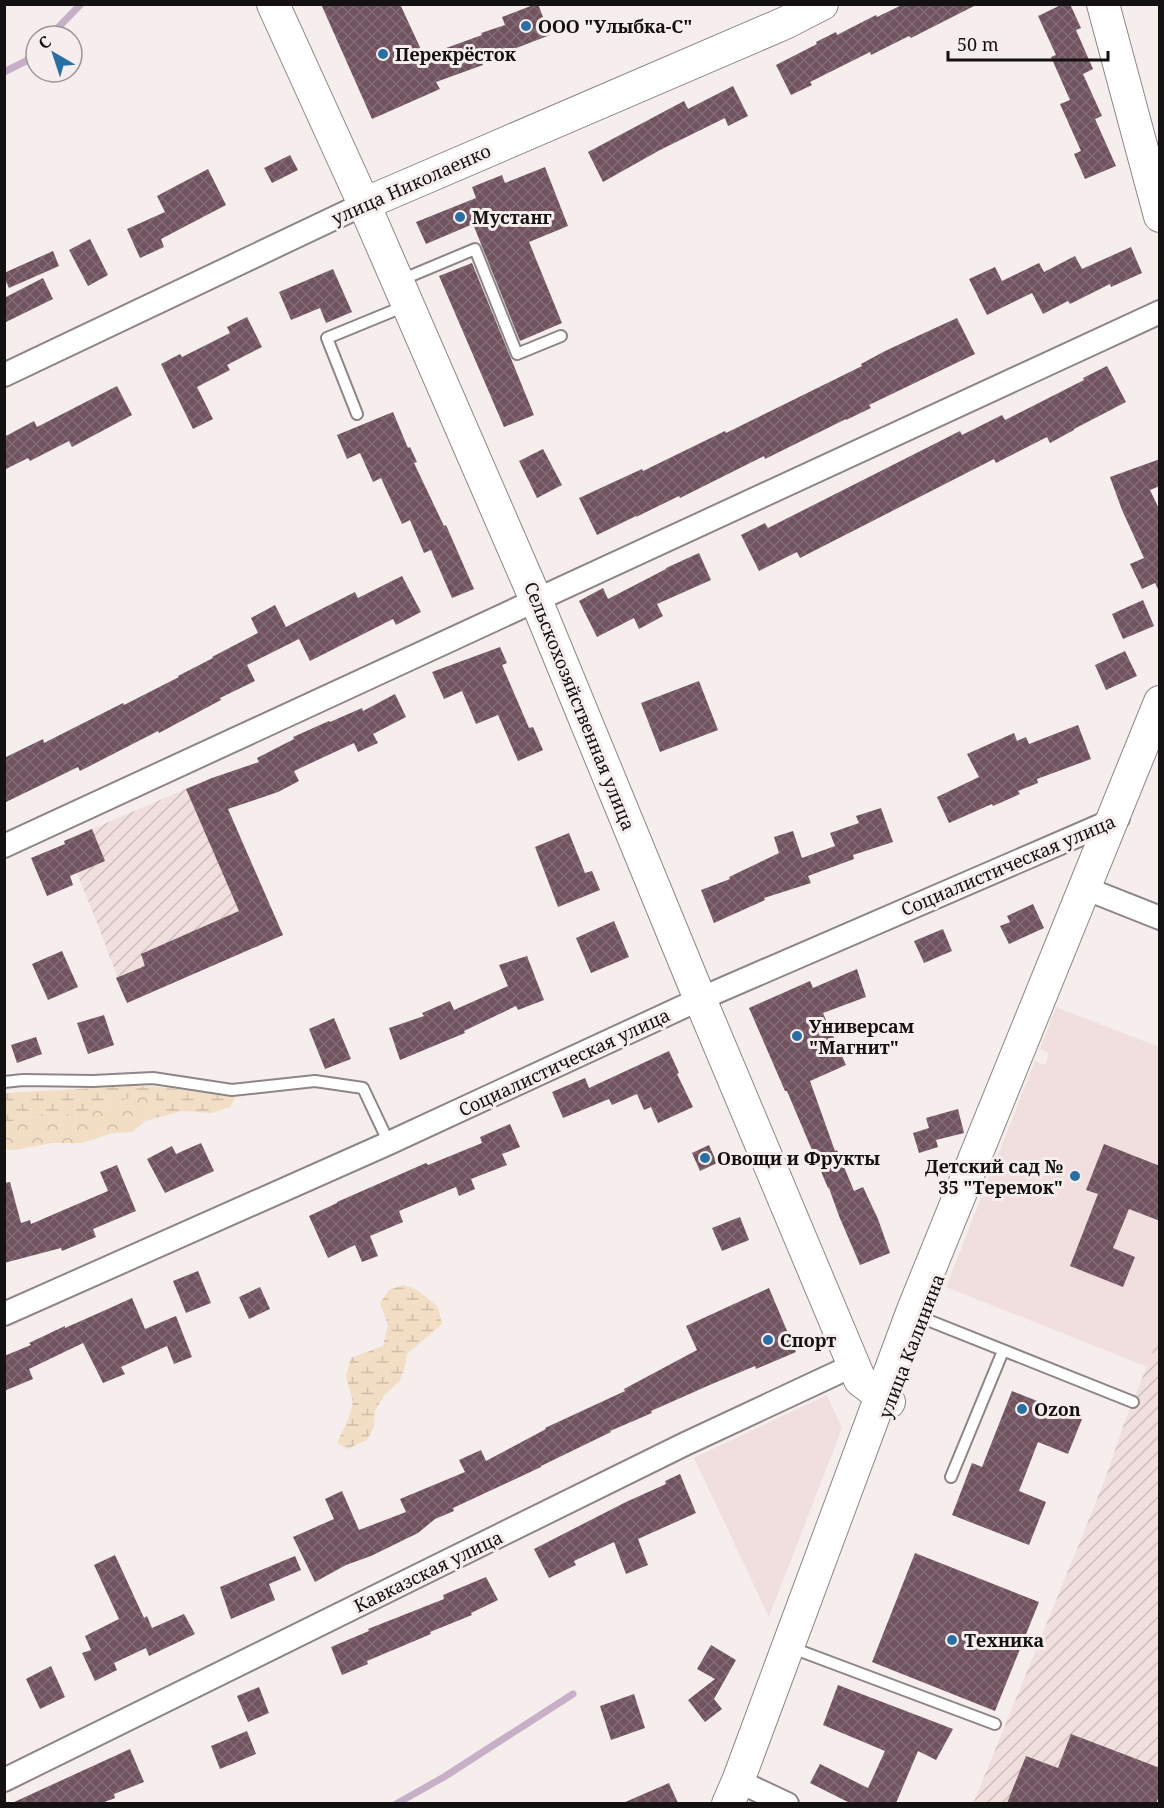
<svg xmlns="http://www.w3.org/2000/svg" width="1164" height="1808" font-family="'Noto Serif',serif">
	<defs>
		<pattern id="industrial-furrows" width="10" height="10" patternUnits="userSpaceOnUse" patternTransform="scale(1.5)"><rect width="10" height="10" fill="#f0dfde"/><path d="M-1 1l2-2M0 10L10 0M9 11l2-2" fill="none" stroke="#cdbebd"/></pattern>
		<pattern id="forest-crowns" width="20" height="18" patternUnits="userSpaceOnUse" patternTransform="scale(1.5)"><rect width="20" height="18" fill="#f2ddc5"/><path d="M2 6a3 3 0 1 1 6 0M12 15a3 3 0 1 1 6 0" fill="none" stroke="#cfbda8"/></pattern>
		<pattern id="wetland-marsh" width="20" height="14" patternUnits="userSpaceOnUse" patternTransform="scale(1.5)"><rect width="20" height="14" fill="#f2ddc5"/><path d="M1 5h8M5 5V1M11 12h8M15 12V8" fill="none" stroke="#cfbda8"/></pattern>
		<pattern id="building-cross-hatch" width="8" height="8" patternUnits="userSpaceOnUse" patternTransform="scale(1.5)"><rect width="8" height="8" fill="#70535f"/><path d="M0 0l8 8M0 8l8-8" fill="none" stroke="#826c75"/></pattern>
	</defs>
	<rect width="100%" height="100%" fill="#f6eded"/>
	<path fill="#f0dfde" d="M1056 1007 1159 1047 1160 1336 1147 1367 946 1287 1035 1061 1045 1065 1049 1053 1040 1049Z
		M827 1395 842 1428 769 1617 694 1458Z"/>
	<path fill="url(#industrial-furrows)" d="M214 777 283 935 127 1003 96 920 64 841Z
		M1159 1336V1803L973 1804 1081 1539 1107 1474 1125 1421Z"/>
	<path fill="url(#forest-crowns)" d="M156 1094V1104L145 1121 132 1132 112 1133 82 1143H52L15 1150 5 1149V1123L47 1113 65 1117 133 1097Z"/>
	<path fill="url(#wetland-marsh)" d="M132 1086 160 1087 235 1097 230 1107 212 1113 181 1111 145 1121 156 1104V1094L133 1097 65 1117 47 1113 5 1123V1093Z
		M404 1285 417 1290 438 1307 442 1324 407 1354 405 1367 399 1382 385 1394 375 1411 374 1427 367 1440 347 1449 337 1443 348 1420 353 1402 346 1376 351 1358 383 1346 388 1325 380 1303 389 1290Z"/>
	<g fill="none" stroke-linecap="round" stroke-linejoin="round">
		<path stroke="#c6afc7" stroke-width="7" d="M50 36 81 4
			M4 72 26 61 36 51
			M396 1804 444 1777 573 1694"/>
	</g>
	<path fill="url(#building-cross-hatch)" d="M321 4H400L424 56 482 35 481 33 505 25 502 17 536 4H538L550 35 506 52 507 54 482 63 483 65 436 82 440 89 372 119Z
		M904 4H978L911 38 909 36 871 55 870 52 810 82 812 85 791 95 776 65 817 44 816 42 836 32 837 35 876 15 877 17Z
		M1063 4H1070L1081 28 1076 30 1093 69 1083 74 1102 116 1095 119 1116 166 1085 179 1074 154 1081 151 1060 104 1070 100 1051 57 1056 55 1038 16Z
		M733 86 748 116 728 126 725 118 660 150 603 182 588 152 684 101 688 109Z
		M290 155 298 170 272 183 264 168Z
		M545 167 568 226 529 242 562 323 520 341 473 224 426 244 416 222 476 198 472 187 502 175 505 183Z
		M208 169 226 205 161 239 164 247 140 258 127 229 165 212 157 196Z
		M90 239 108 275 88 286 69 250Z
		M1131 247 1142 273 1111 287 1110 284 1070 304 1068 301 1043 314 1032 293 987 315 969 279 995 267 1002 281 1039 263 1044 272 1075 256 1082 269Z
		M53 251 59 266 9 288 4 277V273Z
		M472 263 534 415 504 427 439 276Z
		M333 269 352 312 326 323 320 308 291 320 279 292Z
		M43 278 53 299 4 323V298Z
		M247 317 262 347 227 365 230 370 197 387 213 419 193 429 161 364 180 354 182 357 230 333 227 327Z
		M957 318 975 354 869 405 871 408 846 420V419L765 459 764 456 680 498 679 496 636 517V516L597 535 579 498 642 469 643 471 725 431 726 433 862 366 861 364 885 351Z
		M1107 366 1126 402 1074 429V430L1050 443 1047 437 996 463 994 459 800 558 797 552 759 571 741 535 765 523 768 528 960 431 962 435 1002 415 1005 420 1084 380 1083 378Z
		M117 386 132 415 72 447 69 441 30 461 28 458 4 470V437L34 421 37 427Z
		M393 412 408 448 410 447 417 462 414 463 444 526 446 525 474 589 452 598 431 550 424 553 410 520 402 524 381 478 373 482 360 453 347 459 337 435Z
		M543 449 562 485 537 498 519 461Z
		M1160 459V486L1150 490 1160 511V593L1155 583 1142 589 1130 564 1144 558 1122 510 1110 477Z
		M699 553 711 580 657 604 663 616 639 629 634 618 597 637 579 601 603 588 608 599 666 569V568Z
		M402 576 421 612 396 625 393 619 310 661 299 639 247 665 255 681 220 698 221 700 159 733 158 731 80 771 78 767 4 803V758L43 739 44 743 123 703 124 705 179 677 178 676 213 658 212 657 258 633 251 618 275 605 286 627 355 592 358 598Z
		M1143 600 1154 626 1123 639 1112 614Z
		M500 647 507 663 502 665 529 728 533 727 543 750 518 761 498 715 476 724 462 691 444 699 432 672Z
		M1125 651 1137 676 1106 690 1095 665Z
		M699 681 718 730 660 752 641 703Z
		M395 694 406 717 373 734 378 743 358 752 354 743 294 771 299 781 278 792 228 809 283 935 127 1003 116 978 145 966 141 954 239 911 186 789 212 778 259 762 257 758 294 739 293 737 329 721 330 722 362 708 363 711Z
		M1078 725 1091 759 1037 779 1038 783 1018 791 1020 794 993 806 992 804 949 823 937 797 979 777 967 754 1014 733 1017 741 1026 737 1029 744Z
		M881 808 893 842 853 855 854 859 808 876 811 883 764 898 765 900 714 923 701 890 730 879 729 877 779 853 774 837 793 831 802 858 835 846 830 833 859 823 856 816Z
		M92 829 105 861 70 876 73 885 47 896 31 858 65 844 64 841Z
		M569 833 585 873 592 871 600 890 558 907 535 847Z
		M1033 904 1044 928 1009 944 1000 926 1010 922 1007 916Z
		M614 921 629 957 591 973 576 938Z
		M943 929 952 951 924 963 914 941Z
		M62 951 78 987 48 1000 32 964Z
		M527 956 544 1000 518 1010 516 1006 464 1031 465 1033 400 1060 389 1028 424 1016 422 1013 450 1001 454 1010 508 986 499 965Z
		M857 969 866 997 823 1013 846 1065 810 1081 835 1151 837 1150 854 1191 863 1187 878 1219 890 1253 860 1265 839 1216 829 1188H828L787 1091H785L749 1008 810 981 813 988Z
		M104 1015 114 1045 88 1054 77 1023Z
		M334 1018 351 1059 325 1069 309 1029Z
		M36 1037 42 1054 17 1063 11 1045Z
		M669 1051 679 1073 677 1074 693 1107 658 1123 651 1107 644 1110 637 1094 612 1105 609 1099 563 1118 552 1092 585 1078 589 1088Z
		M958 1109 964 1133 936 1140 938 1147 919 1153 913 1133 929 1128 926 1118Z
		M510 1124 520 1147 502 1154 507 1165 471 1179 475 1189 459 1196 456 1187 399 1211 403 1222 370 1236 378 1256 362 1262 355 1245 328 1258 309 1216 337 1203V1202L426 1163 428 1165 482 1143 480 1137Z
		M201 1143 214 1171 165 1193 147 1159 172 1146 176 1154Z
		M1104 1144 1160 1166V1221L1129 1209 1113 1248 1135 1257 1123 1287 1070 1266 1098 1194 1086 1190Z
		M709 1145 717 1163 700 1171 692 1153Z
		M117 1165 136 1211 93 1229 96 1237 62 1251 61 1248 4 1263V1183L10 1182 21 1223 30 1220 31 1224 108 1191 100 1172Z
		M740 1217 749 1240 722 1251 712 1228Z
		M198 1271 211 1303 186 1313 173 1281Z
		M260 1287 270 1309 249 1319 239 1297Z
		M769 1288 796 1352 756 1369 755 1366 712 1384 651 1411 652 1413 610 1431 611 1432 541 1466V1467L453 1508 454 1511 435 1519 418 1533 371 1556 346 1565 315 1582 293 1537 334 1519 325 1499 342 1491 359 1530 406 1512 400 1499 465 1472 459 1460 481 1450 486 1461 546 1429 545 1428 625 1391 624 1389 697 1350 686 1326Z
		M132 1298 145 1329 176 1316 192 1357 174 1364 167 1346 121 1367 125 1374 103 1383 83 1343 29 1369 33 1379 4 1391V1356L31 1345 29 1343 65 1326V1328L110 1308Z
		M1012 1391 1082 1419 1068 1454 1038 1442 1019 1491 1046 1502 1029 1545 952 1515 972 1463 982 1467Z
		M680 1474 696 1513 638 1539 648 1565 626 1574 614 1542 574 1561 576 1565 549 1578 534 1549 626 1502 666 1484 665 1481Z
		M915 1553 1039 1602 995 1711 872 1662Z
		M115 1555 144 1618 147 1616 152 1628 184 1614 195 1634 149 1656 146 1648 114 1663 117 1670 95 1681 82 1653 91 1650 85 1636 119 1619 94 1565Z
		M295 1556 301 1570 269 1584 275 1600 231 1619 220 1587Z
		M486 1577 498 1600 471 1613 472 1615 430 1632 431 1634 367 1661 368 1664 342 1675 331 1647 369 1631 368 1629 444 1599 443 1595Z
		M711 1645 736 1660 714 1699 722 1709 705 1722 688 1700 715 1679 697 1669Z
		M51 1666 65 1697 40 1709 26 1679Z
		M838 1685 953 1729 936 1760 918 1751 896 1803H898H850L810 1783 820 1764 868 1788 885 1751 823 1725Z
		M259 1687 269 1713 248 1722 237 1696Z
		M634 1694 645 1728 611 1740 600 1706Z
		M247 1731 256 1754 220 1769 211 1746Z
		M1071 1734 1160 1768V1794L1156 1803H1007L1026 1756 1058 1768Z
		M130 1749 144 1782 114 1794 115 1798 102 1803H12Z
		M669 1783 678 1803H623Z"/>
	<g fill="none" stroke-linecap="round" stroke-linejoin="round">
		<defs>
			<path id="lane" d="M401 280 475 249 517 354 561 336
				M357 414 327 338 405 306
				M4 1082 23 1080 93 1081 153 1078 232 1090 315 1081 363 1088 389 1143
				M920 1317 1133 1402
				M951 1477 1003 1351
				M795 1649 995 1724"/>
			<path id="street" d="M4 375 364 204
				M4 846 1160 312
				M1092 891 1160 918
				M4 1314 389 1143 700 999 1118 818
				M4 1780 685 1444 854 1365
				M738 1781 787 1804"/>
			<path id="secondary" d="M273 4 364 204 536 600 700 999 860 1380 889 1402
				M1103 4 1160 216
				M364 204 785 23 822 4
				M728 1804 738 1781 913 1310 1160 702"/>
		</defs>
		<use href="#lane" stroke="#8e8686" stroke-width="14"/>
		<use href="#street" stroke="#8e8686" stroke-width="26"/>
		<use href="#secondary" stroke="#8e8686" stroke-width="34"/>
		<use href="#lane" stroke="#fff" stroke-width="10"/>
		<use href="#street" stroke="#fff" stroke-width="22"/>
		<use href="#secondary" stroke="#fff" stroke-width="32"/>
	</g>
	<g fill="#2a6fa4" stroke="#f6eded" stroke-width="2">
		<circle cx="526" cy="26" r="6"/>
		<circle cx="383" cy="54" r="6"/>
		<circle cx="460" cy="217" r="6"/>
		<circle cx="797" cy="1036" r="6"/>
		<circle cx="705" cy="1158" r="6"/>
		<circle cx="1075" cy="1176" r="6"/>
		<circle cx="768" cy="1340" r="6"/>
		<circle cx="1022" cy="1409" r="6"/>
		<circle cx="952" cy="1640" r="6"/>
	</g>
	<g text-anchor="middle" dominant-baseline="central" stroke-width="6" stroke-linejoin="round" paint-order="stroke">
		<g font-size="18" font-weight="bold" fill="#131111" stroke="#f6eded" text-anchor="start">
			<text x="538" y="26">ООО "Улыбка-С"</text>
			<text x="395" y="54">Перекрёсток</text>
			<text x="472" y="217">Мустанг</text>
			<text x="809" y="1026">Универсам<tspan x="809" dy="21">"Магнит"</tspan></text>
			<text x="717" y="1158">Овощи и Фрукты</text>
			<text x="1063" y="1166" text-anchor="end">Детский сад №<tspan x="1063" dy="21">35 "Теремок"</tspan></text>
			<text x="780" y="1340">Спорт</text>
			<text x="1034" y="1409">Ozon</text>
			<text x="964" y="1640">Техника</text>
		</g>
		<g font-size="18" fill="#131111" stroke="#f6eded">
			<text transform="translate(411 184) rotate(-24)">улица Николаенко</text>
			<text transform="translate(580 706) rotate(68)">Сельскохозяйственная улица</text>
			<text transform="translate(1008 865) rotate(-23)">Социалистическая улица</text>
			<text transform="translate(564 1062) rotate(-25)">Социалистическая улица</text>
			<text transform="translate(911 1346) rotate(-69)">улица Калинина</text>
			<text transform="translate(428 1571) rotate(-26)">Кавказская улица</text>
		</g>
	</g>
	<rect width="1164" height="1808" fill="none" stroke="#131111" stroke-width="12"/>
	<g transform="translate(54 54) rotate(321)"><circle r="28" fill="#f6eded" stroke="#9b9595" stroke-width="1.5"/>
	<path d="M0-4.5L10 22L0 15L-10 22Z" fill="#2a6fa4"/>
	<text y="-9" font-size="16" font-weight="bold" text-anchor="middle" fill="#131111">С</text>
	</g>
	<path d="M948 51v9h160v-9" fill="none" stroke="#131111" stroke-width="3"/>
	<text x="957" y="51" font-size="18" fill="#131111" stroke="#f6eded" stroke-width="4.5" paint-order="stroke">50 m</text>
</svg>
